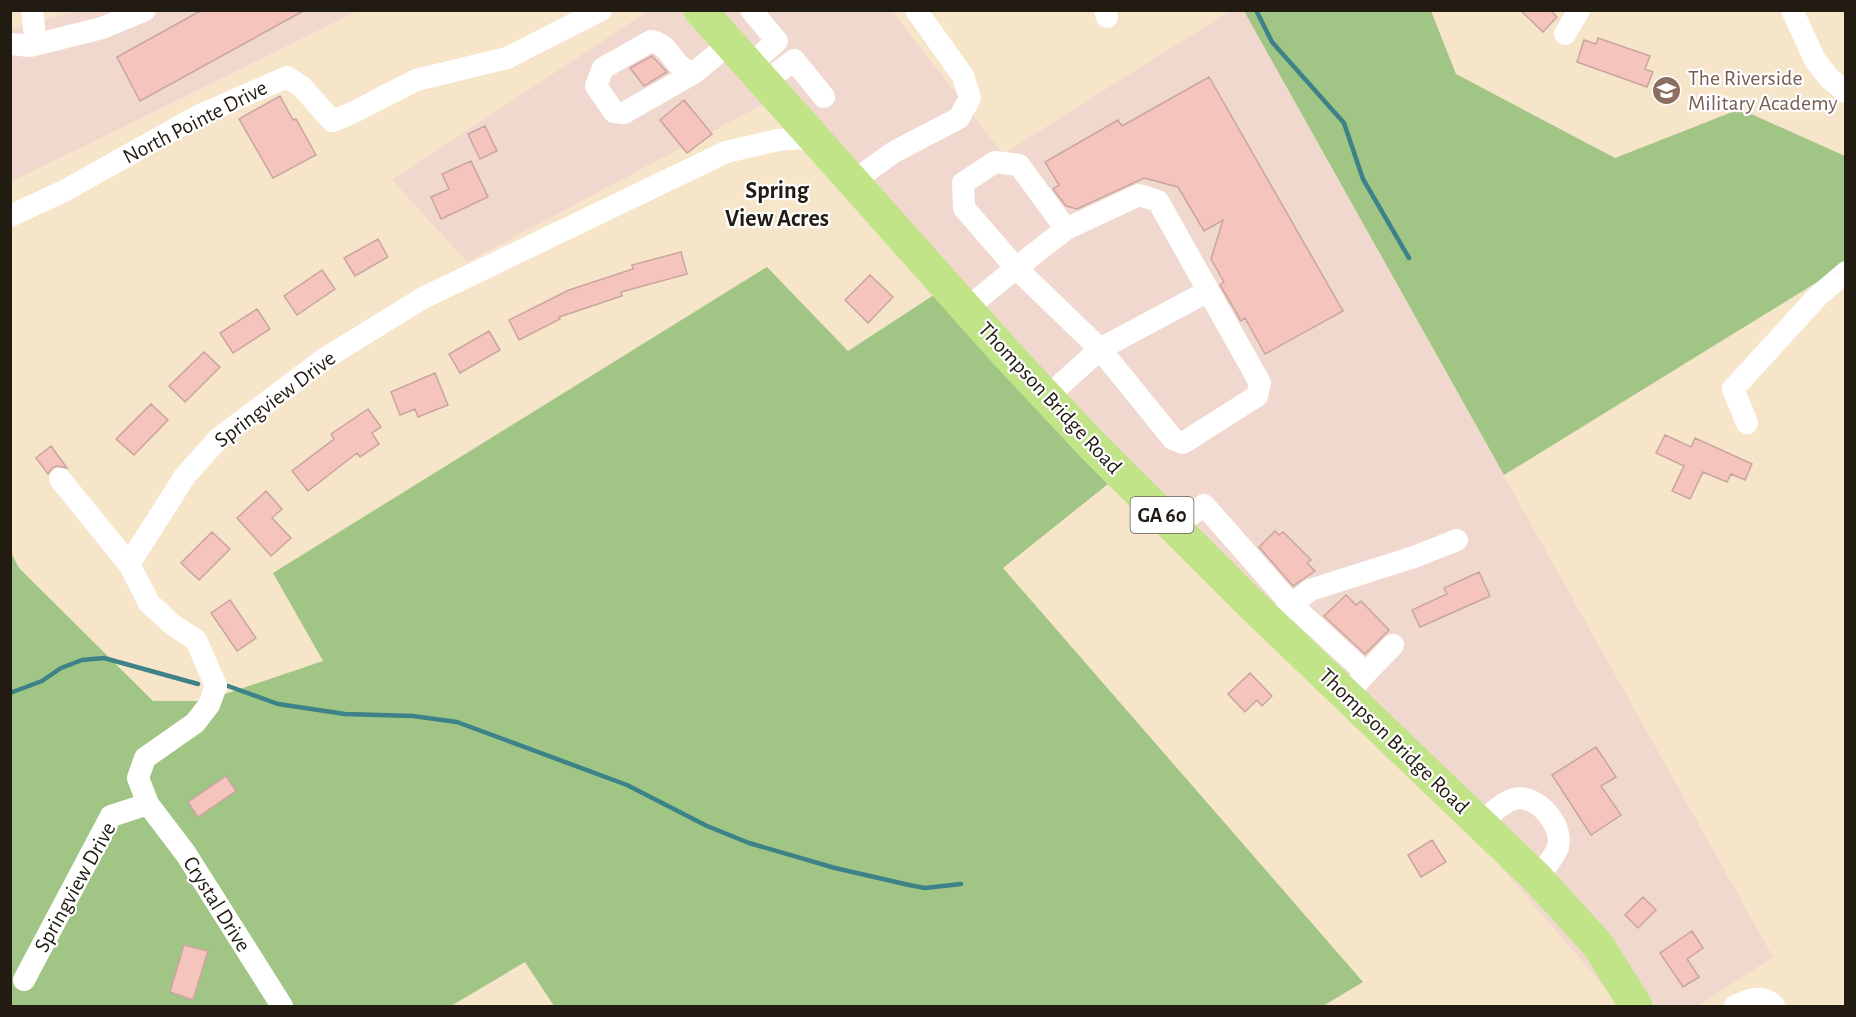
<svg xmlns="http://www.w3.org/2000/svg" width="1856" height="1017" font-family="'Alegreya Sans',sans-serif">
	<rect width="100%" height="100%" fill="#f7e5c9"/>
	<path fill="#f0d8ce" d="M75 11H358L11 182V30Z
		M648 11H892L1003 154 1230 11H1244L1773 957 1698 1006H1621L1447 805 773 99 467 262 392 180Z"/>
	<path fill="#a1c585" d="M1244 11H1431L1456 74 1615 158 1740 109 1845 156V265L1504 475Z
		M767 267 848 351 940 291 1108 484 1003 568 1363 982 1323 1006H554L525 962 451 1006H11L10 551 19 568 153 701H204L323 661 273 573Z"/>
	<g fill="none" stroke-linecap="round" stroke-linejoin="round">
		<path stroke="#3e8289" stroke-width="4.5" d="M1256 10 1272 42 1344 123 1363 179 1409 258
			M228 686 278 704 345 714 413 716 457 722 627 785 707 826 749 843 835 868 909 885 925 888 961 884
			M10 693 42 681 61 668 82 660 104 658 198 684"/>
	</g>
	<path fill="#f5c4bd" stroke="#c9a5a0" stroke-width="1.5" d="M202 10H305L140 101 117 57Z
		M1520 10H1550L1557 17 1543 32Z
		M1598 38 1650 56 1645 69 1653 72 1647 87 1577 62 1584 40 1596 44Z
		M652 56 667 72 644 86 630 68Z
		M1209 77 1343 311 1265 354 1245 318 1241 321 1220 285 1224 282 1211 259 1223 220 1204 231 1178 187 1144 178 1077 209 1066 206 1053 189 1059 185 1045 162 1118 120 1122 126Z
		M280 96 293 120 296 119 316 155 273 178 239 119Z
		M684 100 712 134 687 153 660 120Z
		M485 126 497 151 480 159 468 134Z
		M471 161 488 197 441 219 431 197 449 189 442 174Z
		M378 239 388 257 355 276 344 258Z
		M681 252 687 274 621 292 622 296 559 317 560 319 519 340 509 320 569 290 633 269 632 265Z
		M322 270 335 289 297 315 284 296Z
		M870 275 893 297 868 323 845 300Z
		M257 309 270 329 233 353 220 333Z
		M489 331 500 350 460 373 449 354Z
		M204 352 220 367 185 402 169 386Z
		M435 373 448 405 418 417 415 409 400 415 391 392Z
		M151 404 168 420 134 455 116 439Z
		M368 409 381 427 372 433 379 444 360 457 357 453 308 491 292 471 334 439 331 434Z
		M1665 435 1691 447 1695 438 1752 464 1745 480 1731 474 1727 482 1703 472 1690 499 1672 491 1684 466 1656 453Z
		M51 446 67 468 57 466 52 468 48 474 36 458Z
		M266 491 282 509 272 518 291 538 271 556 237 518Z
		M1275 531 1279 535 1283 532 1311 560 1307 563 1315 571 1293 586 1259 547Z
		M212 532 230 549 199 580 181 563Z
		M1479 572 1490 596 1420 627 1412 610 1447 594 1444 588Z
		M1346 595 1356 605 1361 601 1389 630 1365 654 1324 616Z
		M230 600 256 638 237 651 211 613Z
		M1250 673 1272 696 1262 706 1257 700 1245 712 1228 694Z
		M1596 747 1616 777 1601 786 1621 815 1591 835 1552 775Z
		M226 776 236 791 198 817 188 802Z
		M1432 840 1446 862 1421 877 1408 855Z
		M1643 897 1656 910 1638 928 1625 915Z
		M1692 931 1703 948 1687 959 1699 977 1683 987 1660 953Z
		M184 945 208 951 193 1000 170 992Z"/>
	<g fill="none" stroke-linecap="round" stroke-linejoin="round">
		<path stroke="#fff" stroke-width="22" d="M32 10 36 44
			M1105 10 1107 17
			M1792 10 1815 60 1829 78 1846 92
			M1565 34 1579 10
			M10 44 30 46 102 28 145 10
			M749 66 777 41 751 10
			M694 73C669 66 674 46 651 41L603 68 596 86 614 112 624 113 694 73 729 44
			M764 83 794 60 824 97
			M852 182 894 152 959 118 970 98 963 76 916 10
			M10 216 64 191 198 116 287 77 302 87 332 121 352 113 416 80 507 58 601 10
			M1066 229 1016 268 1100 349 1208 291
			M966 309 1016 268 964 208 963 183 995 162 1019 165 1066 229 1139 195 1158 201 1260 383 1257 396 1183 443 1173 439 1100 349 1047 397
			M1747 423 1733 389 1818 296 1846 272
			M60 479 129 564 149 603 173 625 196 640 216 686 209 705 195 723 145 758 138 778 148 804 186 854 282 1006
			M1175 527 1204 505 1292 605 1366 673 1347 695
			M129 564 185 476 219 438 324 359 423 298 726 152 778 140 801 138 818 144
			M1281 614 1310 590 1414 557 1457 540
			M1366 673 1393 645
			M1480 823C1490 815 1501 803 1514 799 1537 793 1564 826 1558 847 1554 858 1544 869 1537 878
			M24 980 111 816 148 804
			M1735 1006C1749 1000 1762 993 1774 1006"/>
		<path stroke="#c2e489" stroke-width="33" d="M700 10 1004 351 1091 444 1251 604 1537 878 1598 945 1636 1006"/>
	</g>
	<defs>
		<symbol id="school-disc" viewBox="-11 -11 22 22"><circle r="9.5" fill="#8d6e63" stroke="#fff"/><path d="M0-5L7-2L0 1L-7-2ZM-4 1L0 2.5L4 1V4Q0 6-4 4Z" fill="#fff"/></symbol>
	</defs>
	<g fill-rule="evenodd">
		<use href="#school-disc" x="1650" y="74" width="33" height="33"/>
	</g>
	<g text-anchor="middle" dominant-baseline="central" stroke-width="4.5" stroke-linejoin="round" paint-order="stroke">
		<rect fill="#fff" stroke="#645f58" stroke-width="1.5" x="1130.5" y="497" width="63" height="36" rx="4.5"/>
		<g font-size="21" font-weight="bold" fill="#211b11">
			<text x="1162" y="515">GA 60</text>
		</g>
		<g font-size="22" fill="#785e54" stroke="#fff" text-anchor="start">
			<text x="1688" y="78">The Riverside<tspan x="1688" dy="25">Military Academy</tspan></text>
		</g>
		<g font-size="22" fill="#211b11" stroke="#fff">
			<text transform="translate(195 122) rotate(-27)">North Pointe Drive</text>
			<text transform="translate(1050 398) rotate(47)">Thompson Bridge Road</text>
			<text transform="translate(275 399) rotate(-37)">Springview Drive</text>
			<text transform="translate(1394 741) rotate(44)">Thompson Bridge Road</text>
			<text transform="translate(75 887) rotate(-61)">Springview Drive</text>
			<text transform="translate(217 904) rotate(58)">Crystal Drive</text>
		</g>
		<g font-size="24" font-weight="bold" fill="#211b11" stroke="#fff">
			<text x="777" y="191">Spring<tspan x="777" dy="28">View Acres</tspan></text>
		</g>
	</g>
	<rect width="1856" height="1017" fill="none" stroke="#211b11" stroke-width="24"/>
</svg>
